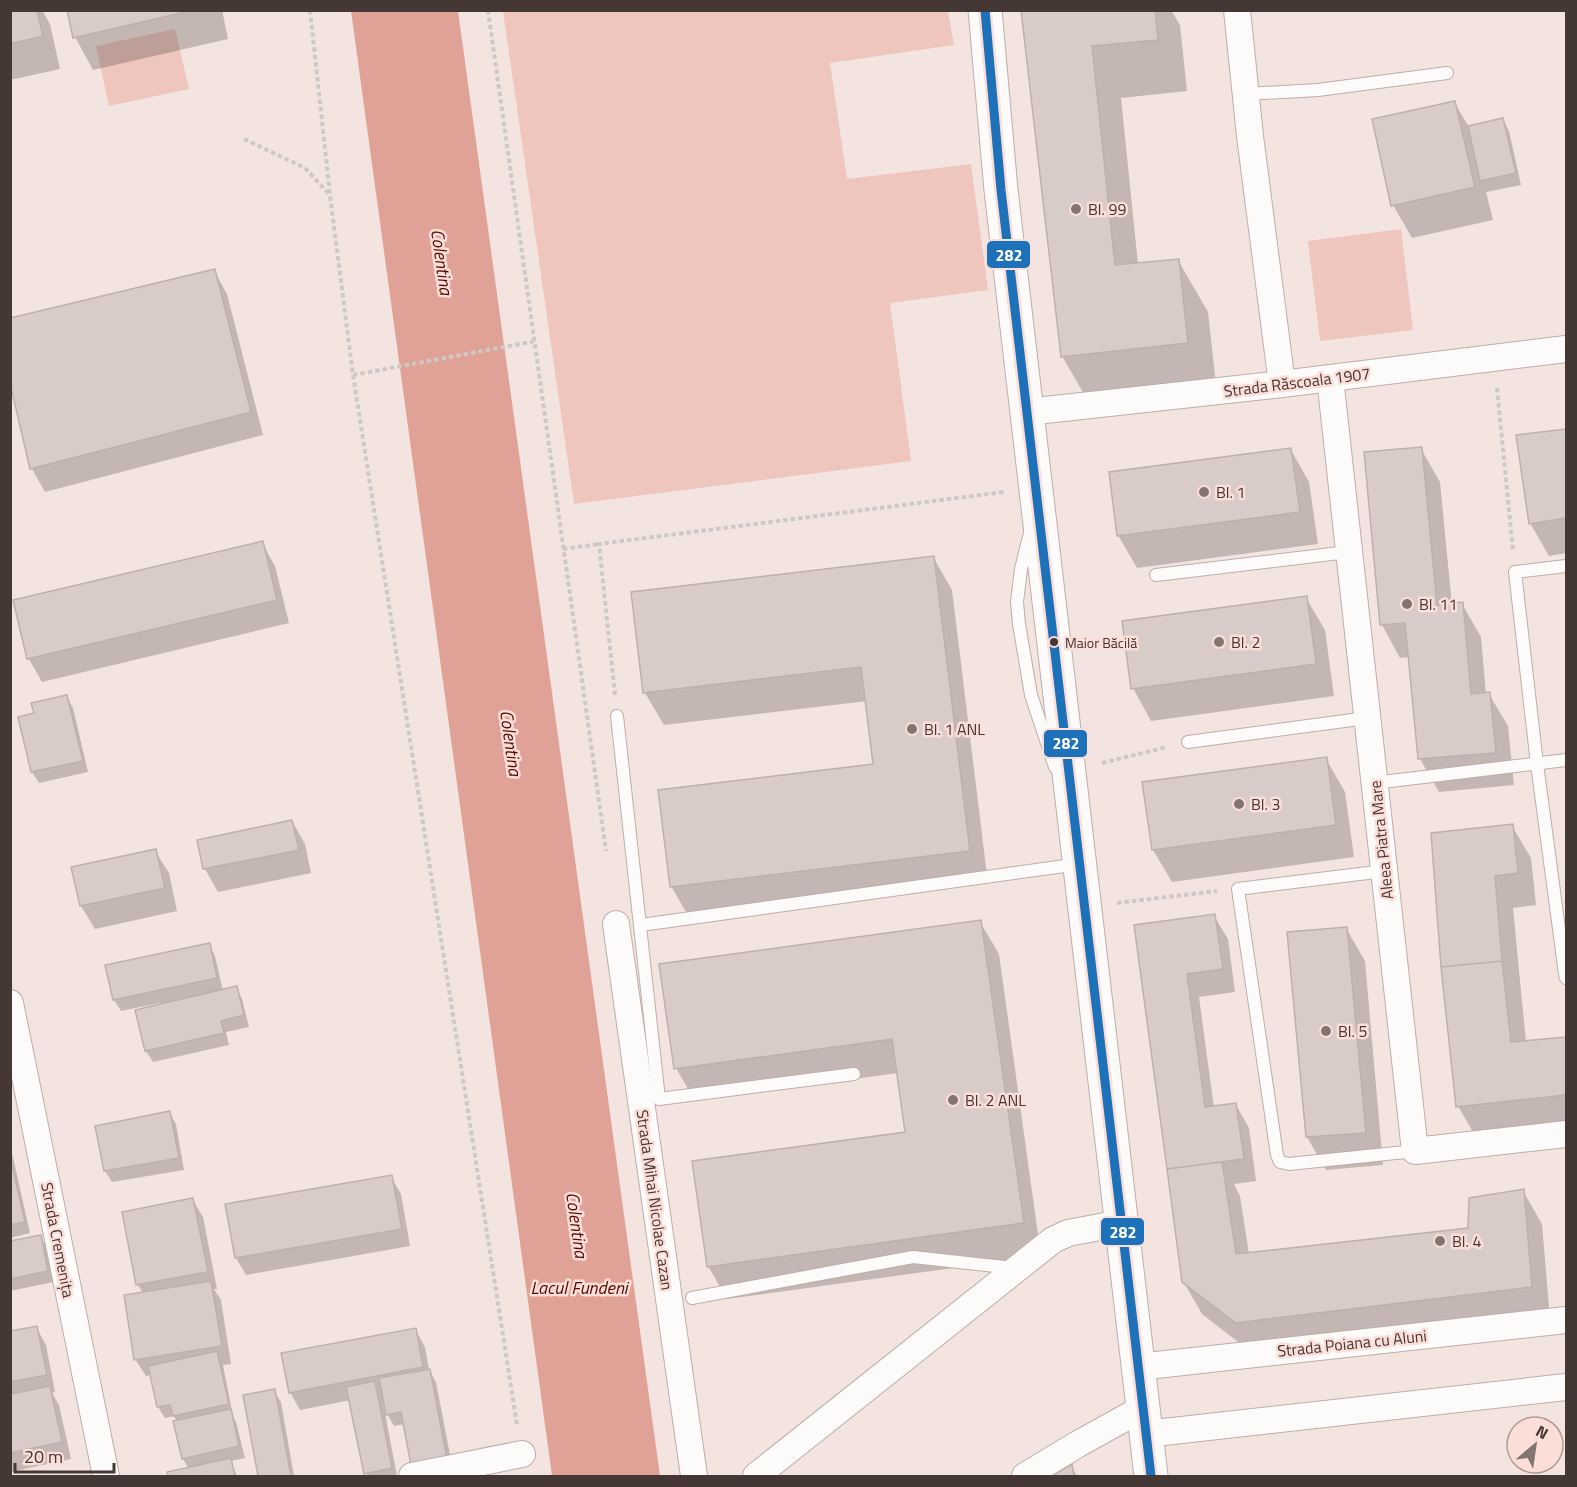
<svg xmlns="http://www.w3.org/2000/svg" width="1577" height="1487" font-family="'Titillium Web',sans-serif">
	<rect width="100%" height="100%" fill="#f4e4e0"/>
	<path fill="#eec6be" d="M503 11H948L954 45 830 63 847 179 971 164 988 290 890 303 911 461 574 504Z
		M175 29 189 89 109 106 96 46Z
		M1401 229 1413 330 1320 341 1308 241Z"/>
	<path fill="#e0a296" d="M351 11H458L660 1476H552Z"/>
	<path fill="#0003" d="M10 10H42L50 24 60 69 10 80Z
		M69 10H222L228 39 93 70 75 37Z
		M1022 10H1171L1180 25 1187 91 1121 98 1138 264 1178 260 1208 312 1217 394 1092 408 1062 356Z
		M1454 102 1469 127 1503 120 1509 131 1521 185 1486 192 1493 220 1412 238 1393 205Z
		M214 271 227 294 263 435 45 492 32 469 10 376Z
		M1566 431V553L1549 556 1530 523 1517 436Z
		M1421 449 1440 482 1452 605 1462 604 1481 637 1486 694H1489L1508 726 1514 785 1439 792 1420 759 1410 657 1400 658 1382 625 1366 454Z
		M1291 450 1309 482 1318 544 1137 568 1118 535Z
		M262 543 275 566 289 623 42 682 29 659 15 602Z
		M933 557 952 590 988 883 690 919 671 886 874 766 867 701 664 725 645 693Z
		M1306 598 1325 630 1334 696 1151 721 1133 688Z
		M67 697 73 708 88 772 39 783 32 772 20 718 35 714Z
		M1326 759 1345 792 1354 857 1172 882 1153 850Z
		M292 821 305 844 311 873 218 892 205 869 199 841Z
		M1512 826 1531 858 1536 905 1513 908 1526 1042 1566 1038V1129L1477 1139 1458 1106 1442 967Z
		M155 851 169 873 177 911 95 929 81 906 73 868Z
		M1214 916 1228 939 1235 992 1199 997 1214 1108 1236 1105 1249 1128 1256 1181 1234 1184 1240 1196 1249 1254 1469 1229 1523 1191 1542 1224 1550 1319 1256 1356 1202 1314 1183 1281 1136 927Z
		M980 922 999 954 1041 1256 727 1299 708 1266 907 1133 898 1073 695 1101 676 1068Z
		M1346 928 1365 961 1383 1165 1326 1170 1307 1137 1289 933Z
		M209 945 215 956 223 991 236 988 242 999 249 1027 226 1032 229 1045 153 1062 146 1051 137 1011 160 1006V1003L121 1011 114 1000Z
		M169 1113 176 1124 184 1170 112 1182 105 1171Z
		M10 1152 13 1157 30 1233 10 1238Z
		M391 1177 401 1194 410 1246 246 1275 236 1258 227 1206Z
		M193 1200 203 1217 217 1289H214L221 1300 231 1364 223 1365 233 1416 236 1422 245 1458 230 1461 237 1476H170L169 1473 189 1469 183 1459 177 1422 174 1416 165 1418 158 1407 151 1375 146 1376 135 1359 143 1293 138 1285Z
		M40 1236 47 1248 54 1282 10 1291V1242Z
		M36 1327 46 1345 55 1392 52 1393 59 1405 71 1459 10 1472V1333Z
		M415 1329 425 1347 429 1370 436 1382 453 1470 405 1424 394 1426 384 1408 397 1476H368L351 1400 300 1410 290 1392Z
		M274 1391 281 1402 294 1476H260L245 1396Z
		M1071 1466 1077 1476H1054Z"/>
	<path fill="#d9cbc8" stroke="#beb0ad" stroke-width="1.5" d="M10 10H37L43 36 10 44Z
		M67 10H194L73 38Z
		M1021 10H1155L1158 40 1092 46 1115 265 1179 259 1188 343 1061 357Z
		M1455 101 1475 187 1391 206 1372 119Z
		M1503 118 1516 173 1480 181 1468 126Z
		M215 269 251 412 30 469 10 383V318Z
		M1566 429V518L1529 524 1516 435Z
		M1422 447 1437 605 1463 602 1471 694 1490 692 1496 753 1418 759 1405 623 1380 625 1364 452Z
		M1291 448 1300 512 1117 536 1109 472Z
		M263 541 277 600 27 659 13 600Z
		M934 556 970 851 670 887 658 790 873 764 861 667 643 693 631 592Z
		M1307 596 1316 664 1131 689 1122 621Z
		M67 695 83 761 31 772 18 717 34 713 31 703Z
		M1327 757 1336 825 1152 850 1142 782Z
		M292 820 299 850 203 869 197 840Z
		M1513 824 1518 873 1495 876 1502 961 1441 967 1431 833Z
		M156 849 165 888 80 906 71 867Z
		M1215 914 1223 969 1187 974 1205 1107 1236 1103 1244 1159 1167 1169 1134 925Z
		M981 920 1024 1223 707 1267 692 1161 905 1132 892 1039 674 1069 659 964Z
		M1347 927 1366 1133 1306 1137 1287 932Z
		M210 943 217 978 113 1000 105 965Z
		M1502 961 1511 1042 1566 1037V1095L1456 1107 1441 967Z
		M237 986 244 1015 221 1021 224 1033 145 1051 135 1010Z
		M170 1111 179 1158 104 1171 95 1126Z
		M10 1157 25 1222 10 1225Z
		M1222 1162 1236 1254 1468 1228 1469 1198 1524 1189 1532 1287 1236 1323 1182 1282 1167 1169Z
		M392 1175 402 1229 235 1258 225 1204Z
		M193 1198 208 1272 136 1285 122 1212Z
		M41 1235 48 1271 10 1279V1241Z
		M211 1281 222 1346 134 1360 124 1295Z
		M37 1326 47 1375 10 1382V1331Z
		M416 1328 423 1367 289 1393 281 1353Z
		M217 1351 229 1404 173 1416 170 1405 157 1407 148 1366Z
		M430 1369 447 1459 411 1465 401 1412 386 1415 379 1378Z
		M375 1381 392 1468 364 1474 346 1387Z
		M50 1386 62 1442 10 1453V1394Z
		M275 1389 291 1476H258L243 1395Z
		M231 1409 239 1446 182 1459 173 1421Z
		M231 1458 235 1476H168L167 1472Z
		M1072 1464 1074 1476H1051Z"/>
	<g fill="none" stroke-linecap="round" stroke-linejoin="round">
		<defs>
			<path id="lane" d="M1246 94 1318 90 1447 73
				M1030 533 1021 569 1017 602 1019 624 1031 695 1055 767
				M1566 566 1515 572 1537 764 1565 974 1566 978
				M1156 575 1348 552
				M617 716 659 1099 854 1074
				M1188 742 1367 718
				M1374 783 1566 760
				M1384 871 1238 889 1277 1155 1280 1162 1289 1164 1415 1151
				M641 925 1079 864
				M692 1298 913 1257 1013 1268"/>
			<path id="street" d="M1237 10 1250 136 1282 384
				M1330 378 1415 1151 1566 1134
				M1027 412 1282 384 1566 349
				M616 924 694 1476
				M10 1003 106 1476
				M1138 1367 1566 1320
				M1146 1434 1566 1387
				M412 1476 522 1454
				M756 1476 1053 1240 1068 1233 1121 1223
				M1025 1476 1078 1444 1143 1408"/>
			<path id="secondary" d="M985 10 1001 190 1151 1476"/>
		</defs>
		<use href="#lane" stroke="#bcaeab" stroke-width="14"/>
		<use href="#street" stroke="#bcaeab" stroke-width="28"/>
		<use href="#secondary" stroke="#bcaeab" stroke-width="35"/>
		<path stroke="#cec8c7" stroke-width="4" stroke-dasharray="4.5 3" stroke-linecap="butt" d="M310 10 330 195 353 375 517 1425
			M488 10 606 851
			M244 139 305 168 329 194
			M353 375 536 341
			M1497 388 1513 551
			M563 549 599 544
			M615 695 599 544 1004 492
			M1102 763 1167 747
			M1117 903 1217 891"/>
		<use href="#lane" stroke="#fdfbfa" stroke-width="12"/>
		<use href="#street" stroke="#fdfbfa" stroke-width="26"/>
		<use href="#secondary" stroke="#fdfbfa" stroke-width="33"/>
		<defs>
			<path id="bus-1" d="M985 10 1001 190 1151 1476"/>
		</defs>
		<use href="#bus-1" stroke="#fcded8" stroke-width="14"/>
		<use href="#bus-1" stroke="#1d71b8" stroke-width="9"/>
	</g>
	<g fill="#827470" stroke="#fcded8" stroke-width="2">
		<circle cx="1076" cy="209" r="6"/>
		<circle cx="1204" cy="492" r="6"/>
		<circle cx="1407" cy="604" r="6"/>
		<circle cx="1219" cy="642" r="6"/>
		<circle cx="912" cy="729" r="6"/>
		<circle cx="1239" cy="804" r="6"/>
		<circle cx="1326" cy="1031" r="6"/>
		<circle cx="953" cy="1100" r="6"/>
		<circle cx="1440" cy="1241" r="6"/>
	</g>
	<circle fill="#453734" stroke="#fcded8" stroke-width="2" cx="1054" cy="642" r="5"/>
	<g text-anchor="middle" dominant-baseline="central" stroke-width="5" stroke-linejoin="round" paint-order="stroke">
		<g font-size="14" fill="#453734" stroke="#fcded8" text-anchor="start">
			<text x="1065" y="642">Maior Băcilă</text>
		</g>
		<g font-size="16" fill="#453734" stroke="#fcded8" text-anchor="start">
			<text x="1088" y="209">Bl. 99</text>
			<text x="1216" y="492">Bl. 1</text>
			<text x="1419" y="604">Bl. 11</text>
			<text x="1231" y="642">Bl. 2</text>
			<text x="924" y="729">Bl. 1 ANL</text>
			<text x="1251" y="804">Bl. 3</text>
			<text x="1338" y="1031">Bl. 5</text>
			<text x="965" y="1100">Bl. 2 ANL</text>
			<text x="1452" y="1241">Bl. 4</text>
		</g>
		<g font-size="16" fill="#453734" stroke="#fcded8">
			<text transform="translate(1297 382) rotate(-7)">Strada Răscoala 1907</text>
			<text transform="translate(1381 840) rotate(-96)">Aleea Piatra Mare</text>
			<text transform="translate(655 1200) rotate(82)">Strada Mihai Nicolae Cazan</text>
			<text transform="translate(58 1240) rotate(79)">Strada Cremenița</text>
			<text transform="translate(1352 1343) rotate(-6)">Strada Poiana cu Aluni</text>
		</g>
		<g font-size="18" font-style="italic" fill="#570b03" stroke="#fcded8">
			<text transform="translate(442 262) rotate(82)">Colentina</text>
			<text transform="translate(511 743) rotate(82)">Colentina</text>
			<text transform="translate(577 1225) rotate(82)">Colentina</text>
			<text x="579" y="1287">Lacul Fundeni</text>
		</g>
	</g>
	<g stroke="#fcded8" stroke-width="2">
		<rect x="986" y="240" width="45" height="29" rx="6" fill="#1d71b8"/>
		<rect x="1043" y="729" width="45" height="29" rx="6" fill="#1d71b8"/>
		<rect x="1100" y="1217" width="45" height="29" rx="6" fill="#1d71b8"/>
	</g>
	<g font-size="16" text-anchor="middle" font-weight="bold" fill="#fff">
		<text x="1009" y="261">282</text>
		<text x="1066" y="749">282</text>
		<text x="1123" y="1238">282</text>
	</g>
	<rect width="1577" height="1487" fill="none" stroke="#453734" stroke-width="24"/>
	<g transform="translate(1535 1445) rotate(29)"><circle r="28" fill="#fcded8" stroke="#b39b96" stroke-width="1.5"/>
	<path d="M0-4.5L10 22L0 15L-10 22Z" fill="#827470"/>
	<text y="-9" font-size="16" font-weight="bold" text-anchor="middle" fill="#453734">N</text>
	</g>
	<path d="M15 1463v9h99v-9" fill="none" stroke="#453734" stroke-width="3"/>
	<text x="24" y="1463" font-size="18" fill="#453734" stroke="#fcded8" stroke-width="4.5" paint-order="stroke">20 m</text>
</svg>
